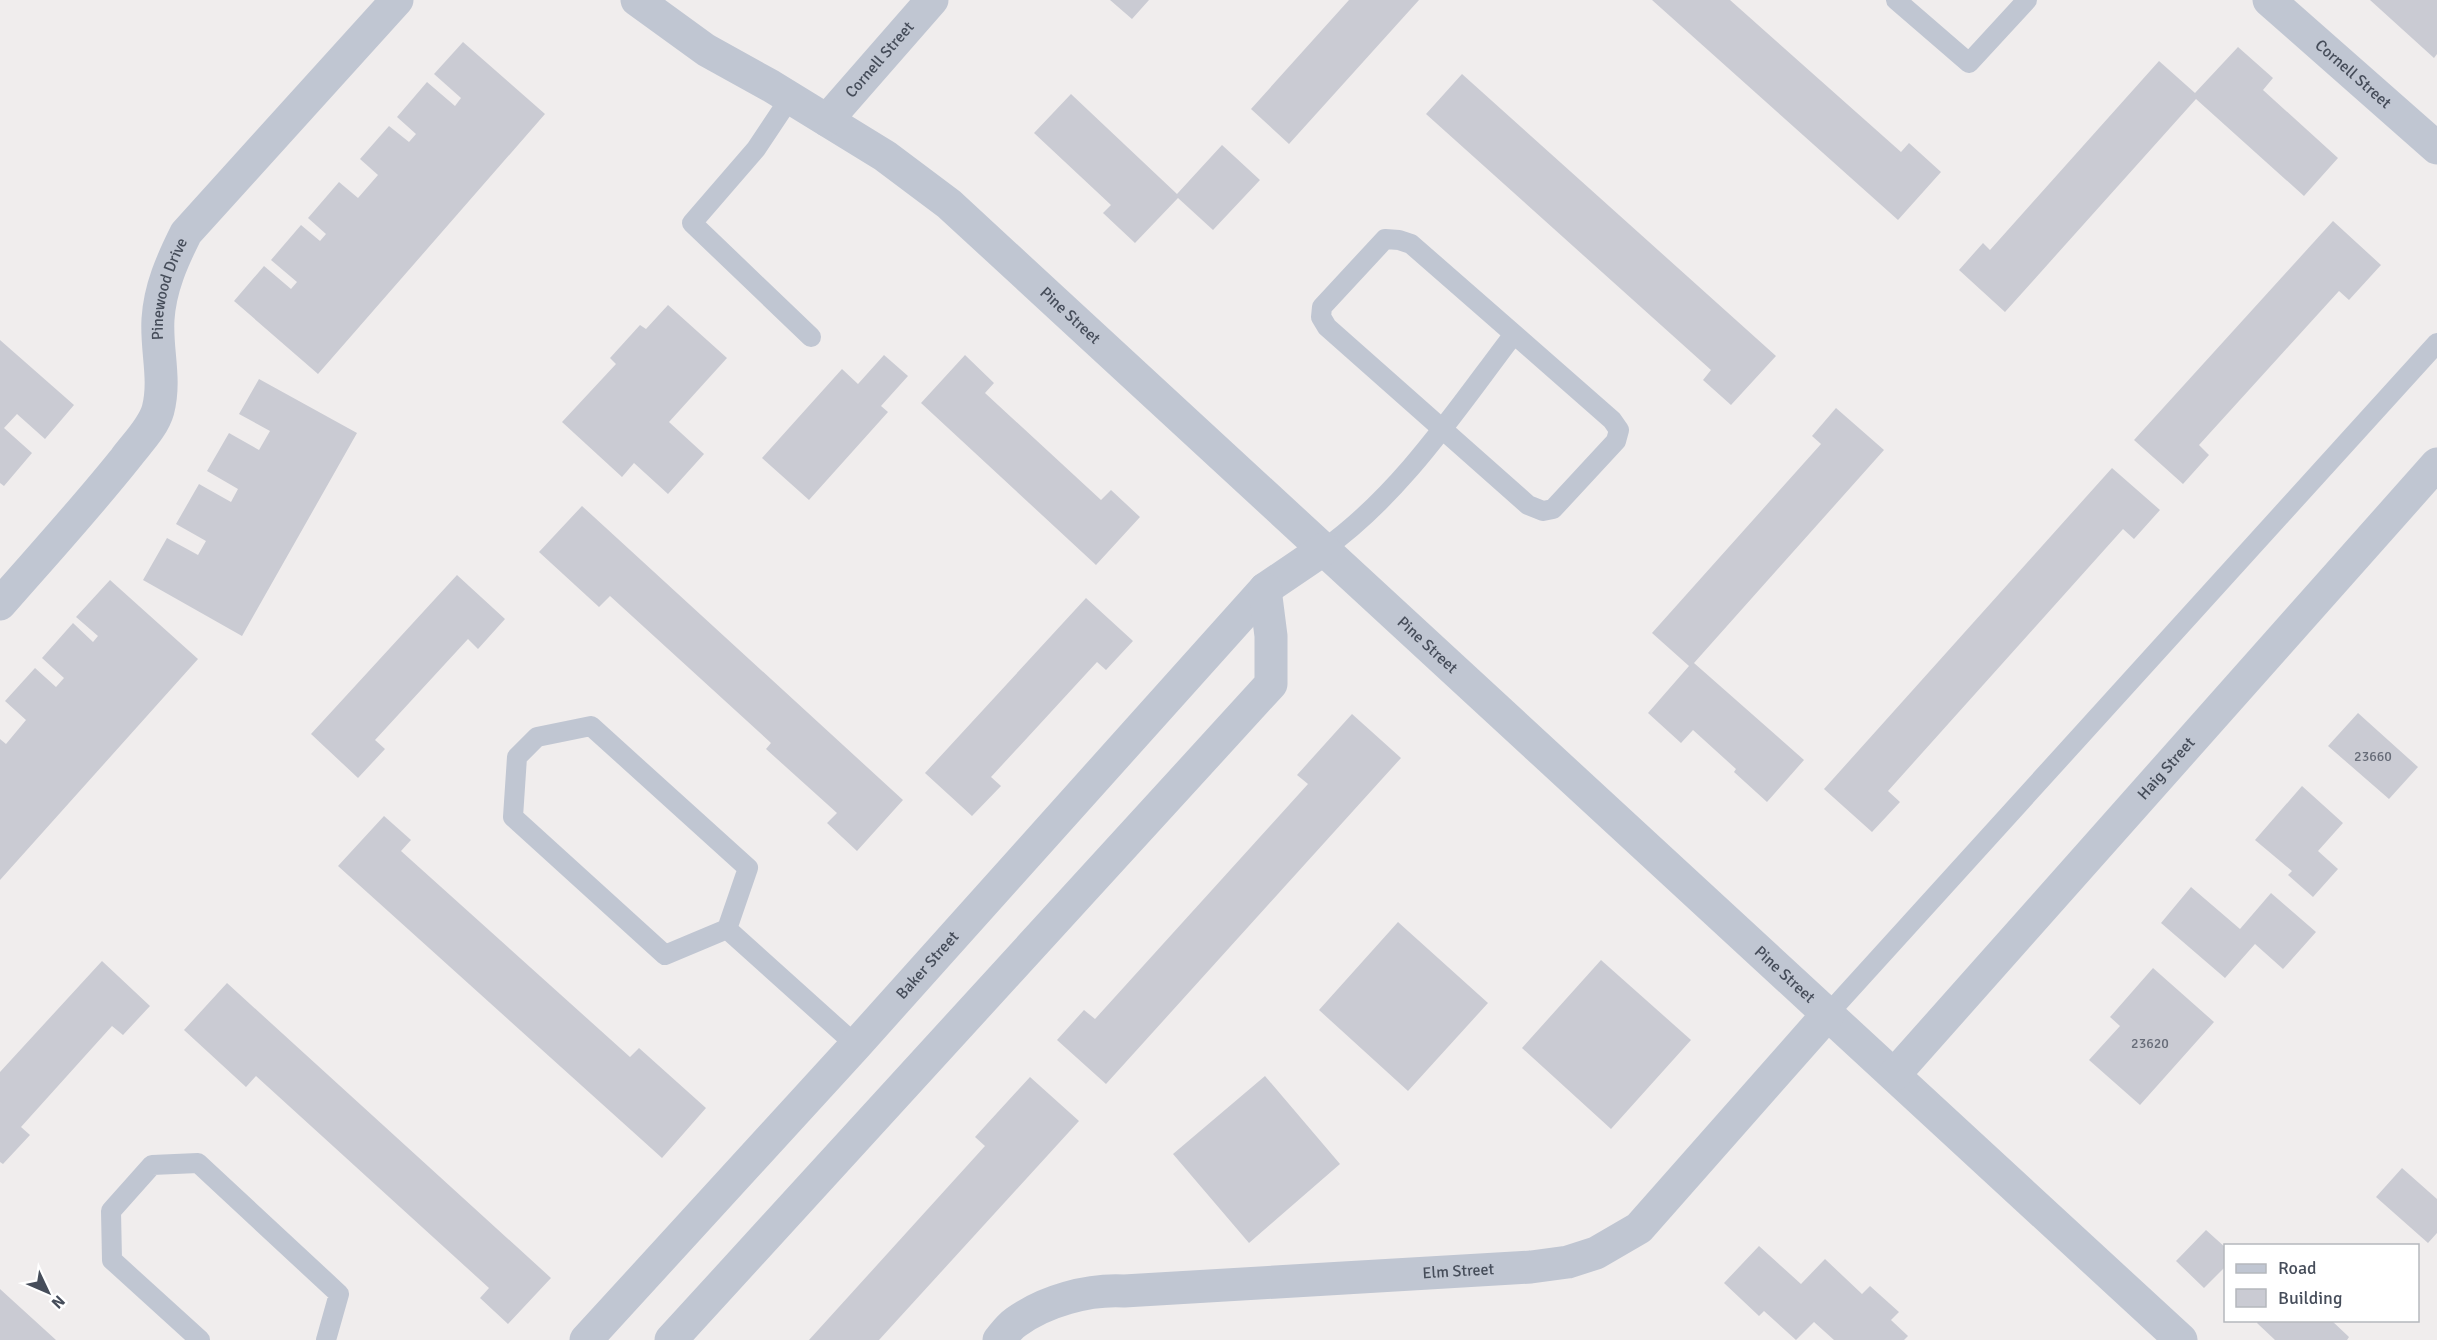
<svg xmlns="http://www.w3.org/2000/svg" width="2437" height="1340" font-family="Signika,sans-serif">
	<rect width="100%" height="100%" fill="#f0eded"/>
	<path fill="#cacbd3" d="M1110 0H1149L1132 19Z
		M1349 0H1419L1289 144 1251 109Z
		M1652 0H1730L1901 152 1909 143 1941 172 1898 220Z
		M2370 0H2437V54L2434 58Z
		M463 42 545 114 318 374 234 301 264 266 291 289 297 282 271 260 301 225 320 241 326 234 308 218 339 182 358 198 378 175 360 159 389 126 409 142 416 134 397 117 427 82 455 106 461 98 434 74Z
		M2238 47 2273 78 2263 90 2338 158 2304 196 2196 99 2005 312 1959 270 1983 243 1990 250 2159 61 2195 93Z
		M1462 74 1776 356 1731 405 1703 380 1711 370 1426 114Z
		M1071 94 1177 194 1222 145 1260 180 1213 230 1178 198 1135 243 1103 213 1111 205 1034 133Z
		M2333 221 2381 265 2349 300 2339 291 2199 445 2209 455 2183 484 2134 440Z
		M668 305 727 358 669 422 704 454 668 494 634 463 622 477 562 422 616 364 610 358 640 325 646 329Z
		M0 340 74 405 45 439 17 414 4 428 32 453 4 486 0 483Z
		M884 355 908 376 881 406 888 412 809 500 762 458 842 369 858 384Z
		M965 355 994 383 985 393 1101 500 1111 490 1140 517 1096 565 921 403Z
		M259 379 357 433 242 636 143 580 167 538 198 555 206 541 176 524 199 484 231 502 238 489 207 471 229 433 259 450 270 431 239 414Z
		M1836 408 1884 450 1694 663 1804 760 1767 802 1734 772 1736 769 1693 730 1681 743 1648 713 1689 666 1652 633 1821 444 1812 436Z
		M2112 468 2160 510 2134 539 2123 529 1888 791 1900 802 1872 832 1824 789Z
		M582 506 903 800 857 851 827 823 837 813 766 749 771 743 610 596 599 607 539 552Z
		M457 575 505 619 478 649 468 639 375 740 385 749 358 778 311 734Z
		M110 580 198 659 0 880V739L6 744 26 720 5 701 35 668 56 687 64 678 42 658 73 623 93 642 98 636 76 617Z
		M1086 598 1133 641 1106 670 1097 662 991 777 1001 786 972 816 925 773Z
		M2358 713 2418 767 2389 799 2328 746Z
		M1352 714 1401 758 1106 1084 1057 1040 1084 1010 1095 1019 1308 784 1297 775Z
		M2302 786 2343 823 2318 851 2338 869 2313 897 2288 875 2292 871 2255 840Z
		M384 816 411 840 401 851 630 1057 639 1048 706 1108 662 1158 338 866Z
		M2191 887 2240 929 2271 893 2316 932 2283 969 2255 944 2225 978 2161 923Z
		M1398 922 1488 1003 1408 1091 1319 1010Z
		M1601 960 1691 1040 1611 1129 1522 1048Z
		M102 961 150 1006 123 1035 112 1026 21 1127 30 1135 3 1164 0 1162V1072Z
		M2153 968 2214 1022 2140 1105 2089 1060 2120 1026 2110 1017Z
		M227 983 551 1278 508 1324 480 1298 489 1288 256 1076 246 1087 184 1030Z
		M1265 1076 1340 1164 1249 1243 1173 1154Z
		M1030 1077 1079 1121 879 1340H809L985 1146 975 1137Z
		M2402 1168 2437 1199V1233L2428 1243 2376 1197Z
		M2206 1230 2226 1248V1266L2204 1288 2176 1261Z
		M1759 1246 1801 1284 1825 1259 1862 1294 1870 1286 1899 1312 1891 1320 1908 1336 1904 1340H1834L1814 1322 1796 1340 1764 1311 1759 1316 1724 1283Z
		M0 1289 56 1340H0Z
		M2259 1320H2331L2349 1337 2347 1340H2275L2257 1323Z"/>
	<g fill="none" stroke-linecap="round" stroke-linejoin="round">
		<path stroke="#c0c6d2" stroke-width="20" d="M1896 0 1969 63 2027 0
			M790 98 756 149 692 223 811 337
			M1324 549C1402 493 1456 410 1514 334L1612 420 1619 430 1616 441 1553 509 1543 511 1528 505 1327 327 1321 317 1322 307 1385 239 1399 240 1411 244 1514 334
			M727 929 748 868 591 726 537 737 517 757 513 817 665 955 727 929 856 1045
			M1828 1014 2437 343
			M200 1340 112 1260 111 1211 152 1165 198 1163 339 1294 326 1340"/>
		<g stroke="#c0c6d2" stroke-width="33">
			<path id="s1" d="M637 0 706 50 771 86 885 156 949 204 2181 1340"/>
			<path id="s2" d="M2269 0 2437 148"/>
			<path id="s3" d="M827 120 932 0"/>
			<path id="s4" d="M0 604C42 556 85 509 125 459 136 444 153 428 158 410 166 379 156 350 158 319 160 288 172 261 186 233L397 0"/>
			<path id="s5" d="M1894 1075 2437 464"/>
			<path id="s6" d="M586 1340 856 1045 1265 589 1324 549"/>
			<path d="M671 1340 1271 684V636L1265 589"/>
			<path id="s7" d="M999 1340C1004 1334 1009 1327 1016 1322 1045 1301 1088 1289 1124 1291L1531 1267 1568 1262 1596 1253 1639 1228 1828 1014"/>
		</g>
	</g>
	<g text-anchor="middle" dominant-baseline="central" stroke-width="5" stroke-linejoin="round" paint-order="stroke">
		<g font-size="14" fill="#676c78">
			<text x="2373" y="756">23660</text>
			<text x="2150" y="1043">23620</text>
		</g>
		<g font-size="16" fill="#464d5a" stroke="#fff">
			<text stroke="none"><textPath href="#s3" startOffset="80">Cornell Street</textPath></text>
			<text stroke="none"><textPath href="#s2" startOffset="112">Cornell Street</textPath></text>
			<text stroke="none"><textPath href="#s4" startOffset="374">Pinewood Drive</textPath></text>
			<text stroke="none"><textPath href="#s1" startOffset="538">Pine Street</textPath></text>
			<text stroke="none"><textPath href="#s1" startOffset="1024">Pine Street</textPath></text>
			<text stroke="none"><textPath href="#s5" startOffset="410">Haig Street</textPath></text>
			<text stroke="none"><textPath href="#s6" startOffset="507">Baker Street</textPath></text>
			<text stroke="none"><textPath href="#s1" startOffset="1510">Pine Street</textPath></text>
			<text stroke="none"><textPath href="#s7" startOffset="474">Elm Street</textPath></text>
		</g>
	</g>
	<rect x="2224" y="1244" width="195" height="78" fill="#ffffff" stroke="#b5b8bd" stroke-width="1.5"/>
	<rect x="2236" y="1264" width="30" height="9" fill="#c0c6d2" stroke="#b5b8bd" stroke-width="1.5"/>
	<text x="2278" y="1274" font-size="18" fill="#464d5a">Road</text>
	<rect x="2236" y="1289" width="30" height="18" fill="#cacbd3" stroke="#b5b8bd" stroke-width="1.5"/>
	<text x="2278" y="1304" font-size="18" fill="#464d5a">Building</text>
	<g transform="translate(48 1292) rotate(134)" stroke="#ffffff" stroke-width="4.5" paint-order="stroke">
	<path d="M0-4.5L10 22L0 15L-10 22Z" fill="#464d5a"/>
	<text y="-9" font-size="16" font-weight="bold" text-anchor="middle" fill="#464d5a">N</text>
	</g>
</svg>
